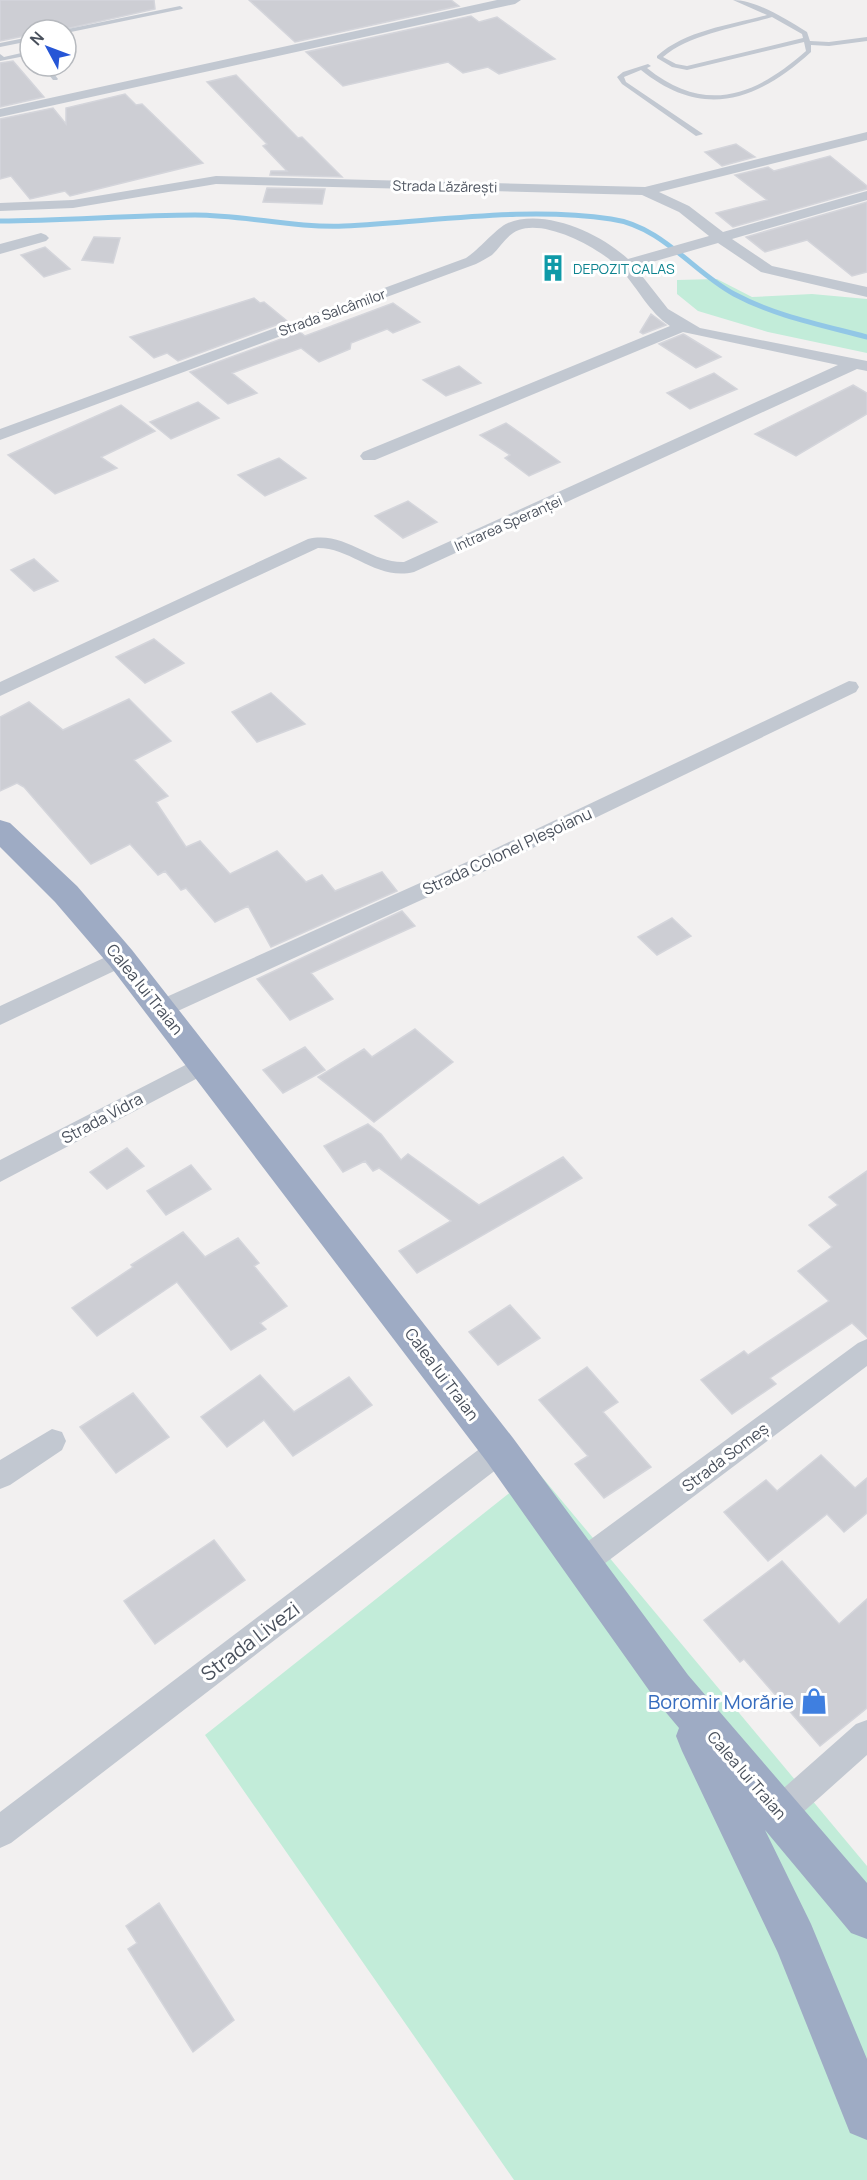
<svg xmlns="http://www.w3.org/2000/svg" width="867" height="2180" font-family="Manrope,sans-serif">
	<rect width="100%" height="100%" fill="#f2f0f0"/>
	<path fill="#c2ecd9" d="M717 279 752 297 812 294 867 299V353L768 332 698 311 677 294V280Z
		M537 1471 867 1866V2180H514L205 1735Z"/>
	<g fill="none" stroke-linecap="round" stroke-linejoin="round">
		<path stroke="#92c7e6" stroke-width="5" d="M0 221C65 221 130 215 195 215 244 215 294 228 344 226 432 222 523 206 611 219 662 226 693 272 734 294 775 316 822 325 867 337"/>
	</g>
	<path fill="#cdced4" stroke="#d4d5db" stroke-width="1.5" d="M0 0H154L155 9 61 30H30V35L0 41Z
		M249 0H451L459 6 295 42Z
		M471 16 479 22 497 17 555 59 499 74 488 67 463 73 448 62 343 86 306 52Z
		M13 61 44 97 0 107V63Z
		M236 75 298 138 302 137 342 177 270 175 271 171H287L263 146 267 144 207 82Z
		M125 94 136 105 142 104 203 163 70 196 65 191 30 199 11 176 0 179V119L53 108 66 124V108Z
		M736 144 755 157 722 166 705 152Z
		M830 156 867 186V189L733 227 716 213 767 200 735 175 768 167 774 171Z
		M267 188 325 189 322 204 263 202Z
		M867 202V272L852 276 807 240 765 252 746 237Z
		M94 237 120 238 113 263 82 260Z
		M45 247 70 269 44 277 21 255Z
		M254 298 260 303 264 302 287 321 178 361 167 353 154 358 130 337Z
		M393 303 420 322 393 333 387 329 351 343 350 349 319 362 301 348 232 373 257 393 228 404 190 372 300 332 305 336Z
		M651 314 666 325 643 334 640 332Z
		M683 334 685 335 721 357 696 368 659 344Z
		M459 366 481 383 446 396 423 380Z
		M714 373 737 389 690 409 667 393Z
		M853 385 867 393V414L796 456 755 434Z
		M198 402 219 418 171 439 150 422Z
		M121 405 155 431 101 457 117 468 55 494 8 455Z
		M506 423 526 437 560 462 529 476 505 458 510 455 480 435Z
		M279 458 306 478 265 496 238 475Z
		M408 501 437 522 403 538 375 516Z
		M34 559 58 581 34 591 11 570Z
		M154 639 184 663 145 683 116 657Z
		M271 693 305 724 257 742 232 712Z
		M129 699 171 741 134 760 168 796 156 802 186 847 200 841 230 874 277 851 306 882 322 875 335 891 382 872 397 891 271 947 248 906 215 922 186 888 181 890 165 871 158 875 130 844 91 864 24 787 17 783 0 791V717L29 702 63 730Z
		M402 911 415 926 311 973 333 999 290 1020 257 979Z
		M672 918 691 936 657 955 638 937Z
		M415 1029 453 1062 374 1122 318 1077 364 1049 372 1057Z
		M305 1047 325 1070 283 1093 263 1070Z
		M368 1124 381 1134 401 1160 408 1154 479 1205 563 1157 582 1178 417 1273 399 1251 451 1221 379 1168 373 1171 365 1161 343 1172 324 1146Z
		M127 1148 144 1166 107 1189 90 1172Z
		M191 1165 211 1189 166 1215 147 1191Z
		M867 1171V1337L852 1323 770 1378 776 1384 732 1414 701 1380 744 1351 748 1355 829 1301 798 1271 832 1247 809 1225 838 1205 829 1197Z
		M183 1232 205 1257 238 1238 259 1263 254 1266 287 1306 260 1323 266 1329 231 1350 177 1282 97 1336 72 1308 133 1267 131 1265Z
		M510 1305 540 1338 498 1365 469 1332Z
		M587 1367 618 1402 603 1412 651 1467 604 1498 575 1464 588 1456 539 1400Z
		M260 1375 294 1412 349 1377 372 1405 293 1456 264 1420 227 1447 201 1417Z
		M133 1393 169 1437 116 1473 80 1427Z
		M821 1455 855 1488 867 1478V1513L844 1532 827 1514 768 1561 724 1512 766 1480 777 1491Z
		M214 1540 245 1580 155 1644 124 1601Z
		M782 1561 839 1624 867 1599V1708L820 1746 744 1659 740 1662 704 1620Z
		M159 1903 234 2020 193 2052 128 1949 137 1943 126 1926Z"/>
	<g fill="none" stroke-linecap="round" stroke-linejoin="round">
		<path fill="#c2c8d1" fill-rule="evenodd" d="M733 0C757 0 787 20 807 32L810 41 829 42 867 37V41L829 46 811 45V52C757 101 703 120 641 70L624 77 626 82 703 134 696 136 622 84 617 77 623 72 648 64 651 66 647 68C705 115 755 96 806 51L804 42 687 70 672 67 657 58V56C686 30 731 25 767 15ZM772 17 802 34 803 38 687 66 676 64 663 57C690 34 739 27 772 17Z
			M180 6 183 8 182 9 66 33V30H63Z
			M30 37V41L0 47V43Z
			M30 51V55L0 61V54L4 57Z
			M42 66H48L58 79 57 80H53Z"/>
		<path fill="#c2c8d1" fill-rule="evenodd" d="M497 0H521L515 4 0 117V109Z
			M867 132V140L659 192 689 206 723 232 867 191V200L732 239 772 266 867 287V297L761 272 718 243 635 267 668 309 700 328 867 361V371L857 369 414 572C377 581 352 548 318 548L0 696V682L308 539C344 530 370 563 404 562L838 365 683 332 375 460H363L360 456 363 452 670 326C649 312 639 290 622 271 604 250 547 219 519 230 507 234 501 247 492 255 487 258 482 261 476 264L0 440V429L466 258C480 249 496 228 508 223 545 208 601 234 628 259L709 236 679 212 642 195 216 184 73 208 0 211V203L73 200 216 176 645 187Z
			M41 233 46 235 49 238 46 241 0 254V244Z
			M849 681 856 682 859 687 856 692 485 871 169 1015 161 1018 153 1015 149 1009 153 1003 469 861Z
			M121 950 129 952 132 958 129 964 0 1025V1006Z
			M205 1055 213 1058 217 1064 213 1070 0 1182V1160Z
			M867 1339V1366L592 1573 582 1576 572 1573 568 1563 572 1553 858 1343Z
			M52 1429 62 1432 66 1441 62 1450 10 1485 0 1489V1460Z
			M500 1438 510 1441 514 1450 510 1459 11 1843 0 1848V1812L490 1441Z
			M867 1720V1755L791 1823 780 1828 769 1823 764 1812 769 1801 856 1724Z"/>
		<path fill="#9eabc4" fill-rule="evenodd" d="M0 820 10 823 77 886 132 950 513 1438 688 1675 867 1883V1939L851 1933 765 1830 811 1924 867 2059V2140L850 2133 778 1953 682 1751 676 1736 679 1728 658 1703 487 1462 110 966 55 902 0 847Z"/>
	</g>
	<defs>
		<symbol id="building-bare" viewBox="-9 -9 18 18"><path d="M-4-6H4V6H1V3H-1V6H-4ZM-2.5-4.3h1.7v1.8h-1.7ZM.8-4.3h1.7v1.8H.8ZM-2.5-1h1.7V.8h-1.7ZM.8-1h1.7V.8H.8Z" fill="#0f9aa8" stroke="#fff" stroke-width="2.5" paint-order="stroke"/></symbol>
		<symbol id="shop-bare" viewBox="-9 -9 18 18"><path d="M-5-2.5h2.3a2.7 3.5 0 0 1 5.4 0H5L5.5 6h-11ZM-1.5-2.5h3a1.5 2.3 0 0 0-3 0Z" fill="#3f7fe0" stroke="#fff" stroke-width="2.5" paint-order="stroke"/></symbol>
	</defs>
	<g fill-rule="evenodd">
		<use href="#building-bare" x="534" y="249" width="38" height="38"/>
		<use href="#shop-bare" x="795" y="1682" width="38" height="38"/>
	</g>
	<g text-anchor="middle" dominant-baseline="central" stroke-width="6" stroke-linejoin="round" paint-order="stroke">
		<g font-size="14" fill="#49505c" stroke="#fff">
			<text transform="translate(445 186) rotate(1)">Strada Lăzărești</text>
			<text transform="translate(332 312) rotate(-20)">Strada Salcâmilor</text>
			<text transform="translate(508 523) rotate(-24)">Intrarea Speranței</text>
		</g>
		<g font-size="14" fill="#0d838f" stroke="#fff" text-anchor="start">
			<text x="573" y="268">DEPOZIT CALAS</text>
		</g>
		<g font-size="16" fill="#49505c" stroke="#fff">
			<text transform="translate(507 851) rotate(-25)">Strada Colonel Pleșoianu</text>
			<text transform="translate(145 989) rotate(51)">Calea lui Traian</text>
			<text transform="translate(102 1118) rotate(-28)">Strada Vidra</text>
			<text transform="translate(442 1374) rotate(53)">Calea lui Traian</text>
			<text transform="translate(725 1457) rotate(-37)">Strada Someș</text>
			<text transform="translate(747 1775) rotate(49)">Calea lui Traian</text>
		</g>
		<g font-size="20" fill="#49505c" stroke="#fff">
			<text transform="translate(250 1641) rotate(-37)">Strada Livezi</text>
		</g>
		<g font-size="20" fill="#366cbe" stroke="#fff" text-anchor="end">
			<text x="794" y="1701">Boromir Morărie</text>
		</g>
	</g>
	<g transform="translate(48 48) rotate(311)"><circle r="28" fill="#ffffff" stroke="#b6b9be" stroke-width="1.5"/>
	<path d="M0-4.5L10 22L0 15L-10 22Z" fill="#2656d6"/>
	<text y="-9" font-size="16" font-weight="bold" text-anchor="middle" fill="#49505c">N</text>
	</g>
</svg>
